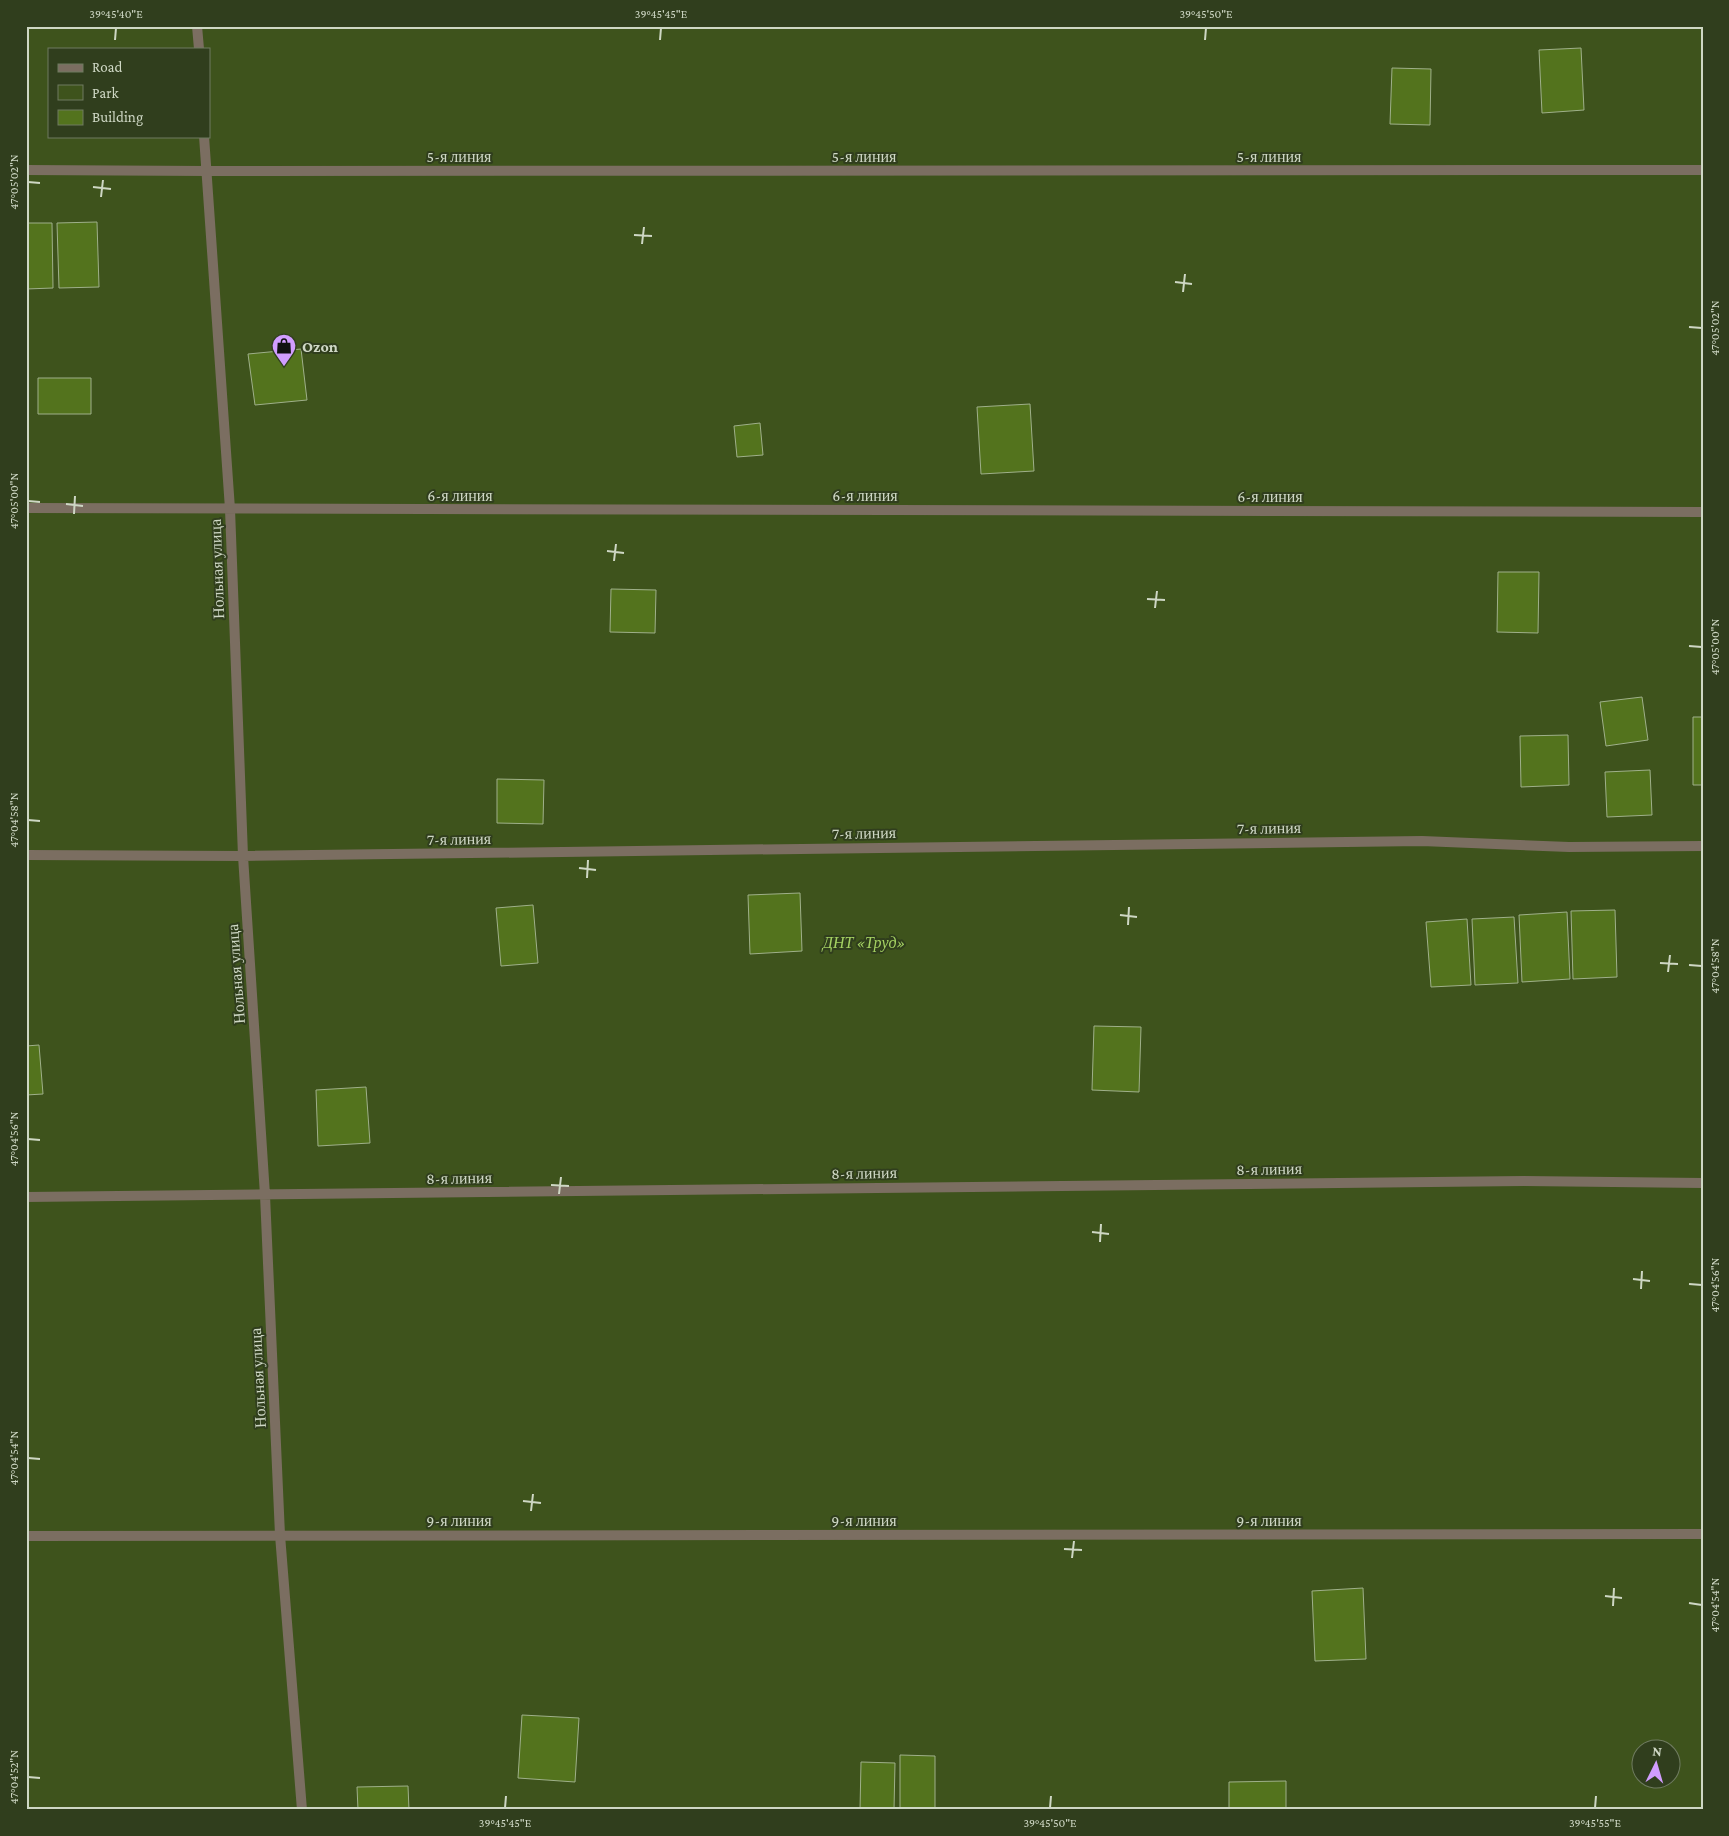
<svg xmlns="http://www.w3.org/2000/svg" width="1729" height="1836" font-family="'Crimson Pro',serif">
	<rect width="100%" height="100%" fill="#303e1d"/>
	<path fill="#3e531c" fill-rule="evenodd" d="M26 26H1703V1810H26ZM49 49H209V136H49ZM1642 1748H1672V1778H1642Z"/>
	<path fill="#53731d" stroke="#9fb08a" d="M1581 48 1584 110 1542 113 1539 50Z
		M1392 68 1431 69 1430 125 1390 124Z
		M97 222 99 287 59 288 57 223Z
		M26 223H52L53 288 26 289Z
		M301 349 307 400 255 405 248 354Z
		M38 378H91V414H38Z
		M1030 404 1034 471 981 474 977 407Z
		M760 423 763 455 737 457 734 426Z
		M1498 572H1539L1538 633 1497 632Z
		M611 589 656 590 655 633 610 632Z
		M1642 697 1648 740 1606 746 1600 702Z
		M1693 717H1703V785H1693Z
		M1568 735 1569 785 1521 787 1520 736Z
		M1650 770 1652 815 1607 817 1605 772Z
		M497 779 544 780 543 824 497 823Z
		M800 893 802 951 750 954 748 895Z
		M533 905 538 963 501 966 496 908Z
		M1615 910 1617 977 1573 979 1571 911Z
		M1567 912 1570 979 1522 982 1519 915Z
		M1514 917 1518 983 1475 985 1472 919Z
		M1467 919 1471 985 1431 987 1426 922Z
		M1094 1026 1141 1027 1139 1092 1092 1090Z
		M39 1045 43 1094 26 1095V1046Z
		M366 1087 370 1143 318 1146 316 1090Z
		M1363 1588 1366 1659 1315 1661 1312 1591Z
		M522 1715 579 1718 575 1782 518 1778Z
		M900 1755 935 1756V1810H900Z
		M861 1762 895 1763 894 1810H860Z
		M1286 1781V1810H1229V1782Z
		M408 1786 409 1810H358L357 1787Z"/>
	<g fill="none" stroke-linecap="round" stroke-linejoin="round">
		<path stroke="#7b6e61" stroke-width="10" d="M197 26 199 49
			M204 136 230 509 243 856 265 1195 280 1535 302 1810
			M26 170 207 171 1703 170
			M26 508 1703 512
			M26 855 243 856 1422 841 1569 847 1703 846
			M26 1197 1524 1181 1703 1183
			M26 1536 1703 1534"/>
	</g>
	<path fill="none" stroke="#ced7c4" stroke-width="2" d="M115 40 116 28M660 40 661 28M1205 40 1206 28M28 182 40 183M93 187 111 189M101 197 103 180M634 235 652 236M642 244 644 227M1175 282 1192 284M1183 292 1185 274M1689 327 1702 328M28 501 40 502M66 504 83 506M74 514 75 496M607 551 624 553M614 561 616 544M1147 599 1165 600M1155 608 1157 591M1689 646 1702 647M28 820 40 821M579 868 596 870M587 878 588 860M1120 915 1137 917M1128 925 1129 907M1660 963 1678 964M1689 965 1702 966M1668 972 1670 955M28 1139 40 1140M551 1185 569 1186M559 1194 561 1177M1092 1232 1109 1234M1100 1242 1101 1224M1633 1279 1650 1281M1689 1284 1702 1285M1641 1289 1642 1271M28 1458 40 1459M523 1501 541 1503M531 1511 533 1494M1064 1549 1082 1550M1072 1558 1074 1541M1605 1596 1622 1598M1689 1603 1702 1605M1613 1606 1614 1588M28 1777 40 1778M505 1808 506 1796M1050 1808 1051 1796M1595 1808 1596 1796"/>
	<defs>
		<symbol id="shop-pin" viewBox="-11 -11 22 30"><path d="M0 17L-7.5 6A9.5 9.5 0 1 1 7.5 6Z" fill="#d19dfe" stroke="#303e1d"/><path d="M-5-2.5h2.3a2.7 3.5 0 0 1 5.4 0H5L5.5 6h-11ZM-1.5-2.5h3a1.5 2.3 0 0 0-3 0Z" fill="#111"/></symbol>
	</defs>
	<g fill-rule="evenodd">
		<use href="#shop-pin" x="270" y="332" width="28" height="38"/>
	</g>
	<g text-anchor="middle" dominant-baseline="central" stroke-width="4" stroke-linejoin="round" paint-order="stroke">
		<g font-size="16" fill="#ced7c4" stroke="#303e1d">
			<text x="459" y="156">5-я линия</text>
			<text x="864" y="156">5-я линия</text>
			<text x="1269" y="156">5-я линия</text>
			<text x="460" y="495">6-я линия</text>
			<text x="865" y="495">6-я линия</text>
			<text x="1270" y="496">6-я линия</text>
			<text transform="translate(217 569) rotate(-92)">Нольная улица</text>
			<text transform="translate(1269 828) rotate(-1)">7-я линия</text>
			<text transform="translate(864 833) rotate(-1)">7-я линия</text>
			<text transform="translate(459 839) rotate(-1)">7-я линия</text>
			<text transform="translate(236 974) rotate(-94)">Нольная улица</text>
			<text transform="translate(1269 1169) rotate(-1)">8-я линия</text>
			<text transform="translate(864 1173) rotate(-1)">8-я линия</text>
			<text transform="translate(459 1178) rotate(-1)">8-я линия</text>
			<text transform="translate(258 1378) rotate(-93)">Нольная улица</text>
			<text x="459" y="1520">9-я линия</text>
			<text x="864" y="1520">9-я линия</text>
			<text x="1269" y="1520">9-я линия</text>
		</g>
		<g font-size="16" font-weight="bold" fill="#ced7c4" stroke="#303e1d" text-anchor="start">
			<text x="302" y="346">Ozon</text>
		</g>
		<g font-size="16" font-style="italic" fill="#a4d162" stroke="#303e1d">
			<text x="864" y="942">ДНТ «Труд»</text>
		</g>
	</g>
	<rect width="1729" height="1836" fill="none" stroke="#303e1d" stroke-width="55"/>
	<rect x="48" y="48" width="162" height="90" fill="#303e1d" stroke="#6f7b60"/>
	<rect x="58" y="64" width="25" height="8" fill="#7b6e61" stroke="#6f7b60"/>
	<text x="92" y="72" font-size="15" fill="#ced7c4">Road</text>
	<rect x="58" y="85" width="25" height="15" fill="#3e531c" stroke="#6f7b60"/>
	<text x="92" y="98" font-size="15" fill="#ced7c4">Park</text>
	<rect x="58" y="110" width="25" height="15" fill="#53731d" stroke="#6f7b60"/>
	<text x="92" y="122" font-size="15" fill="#ced7c4">Building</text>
	<g transform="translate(1656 1764) rotate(5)"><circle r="24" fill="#303e1d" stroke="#6f7b60"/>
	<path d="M0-4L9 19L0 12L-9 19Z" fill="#d19dfe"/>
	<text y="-8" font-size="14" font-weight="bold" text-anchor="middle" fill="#ced7c4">N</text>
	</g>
	<rect x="28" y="28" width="1674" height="1780" fill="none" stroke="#ced7c4" stroke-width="2"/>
	<g font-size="12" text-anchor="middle" fill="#ced7c4">
		<text x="116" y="18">39°45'40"E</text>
		<text x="661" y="18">39°45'45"E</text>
		<text x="1206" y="18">39°45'50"E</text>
		<text transform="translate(14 182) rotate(-90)" y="4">47°05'02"N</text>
		<text transform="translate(1715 328) rotate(-90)" y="4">47°05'02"N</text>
		<text transform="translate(14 501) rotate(-90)" y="4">47°05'00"N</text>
		<text transform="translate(1715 647) rotate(-90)" y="4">47°05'00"N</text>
		<text transform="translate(14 820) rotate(-90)" y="4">47°04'58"N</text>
		<text transform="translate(1715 966) rotate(-90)" y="4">47°04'58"N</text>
		<text transform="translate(14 1139) rotate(-90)" y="4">47°04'56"N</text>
		<text transform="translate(1715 1285) rotate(-90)" y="4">47°04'56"N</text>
		<text transform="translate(14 1458) rotate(-90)" y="4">47°04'54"N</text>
		<text transform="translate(1715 1605) rotate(-90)" y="4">47°04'54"N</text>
		<text transform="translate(14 1777) rotate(-90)" y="4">47°04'52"N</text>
		<text x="505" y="1827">39°45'45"E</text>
		<text x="1050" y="1827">39°45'50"E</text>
		<text x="1595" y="1827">39°45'55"E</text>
	</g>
</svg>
